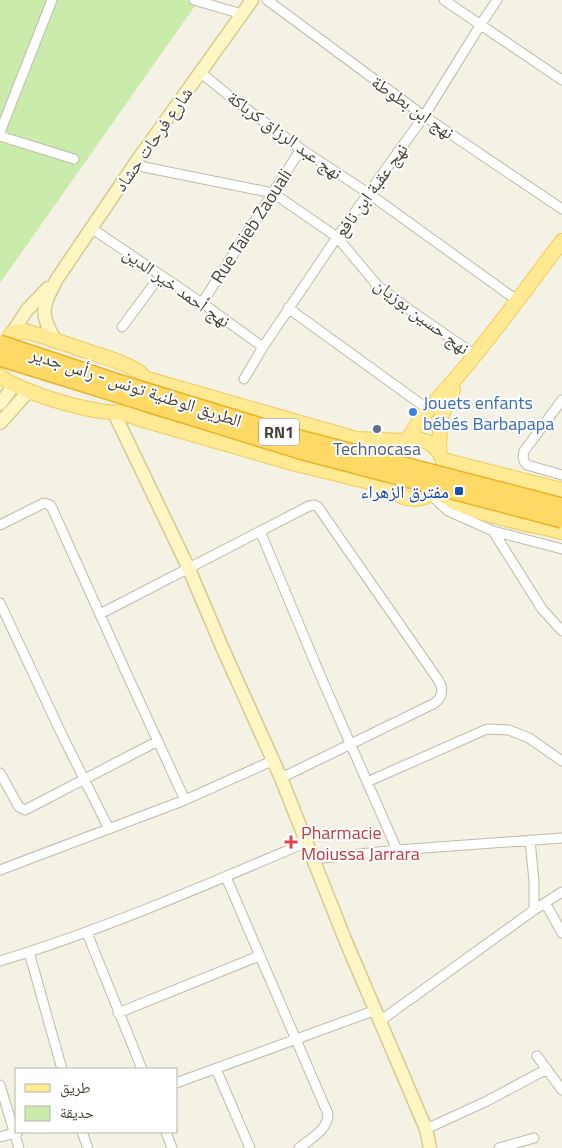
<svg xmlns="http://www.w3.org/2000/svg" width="562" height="1148" font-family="'Titillium Web','Noto Naskh Arabic',sans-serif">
	<rect width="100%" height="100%" fill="#f4f1e5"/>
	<path fill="#c9ebab" d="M0 0H185L197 3 0 283Z"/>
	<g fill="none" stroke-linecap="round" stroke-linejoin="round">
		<defs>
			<path id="street" d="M194 0 242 14
				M267 0 424 116 562 209
				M444 0 562 80
				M200 72 233 99 301 149 368 193 518 301
				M0 132 52 0
				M0 136 74 159
				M134 165 273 193 337 237 377 285 407 308 475 355
				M91 228 202 303 263 347
				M202 303 301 149
				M288 308 429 410
				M122 327 160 276
				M244 379 263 347 337 237 424 116 481 24 497 0
				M562 400 524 451C523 457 522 460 527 465L562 475
				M431 495 448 511 493 531 562 549
				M0 525 44 503 50 505 52 508 125 670 185 800
				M260 531 318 670 397 850
				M493 531 542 609 562 631
				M0 603 63 737 109 829
				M100 614 309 506 314 505 318 507 439 681C444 690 442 699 433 704L281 778
				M0 773 19 807 25 810 158 741
				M367 782 487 729 509 730 529 738 562 761
				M530 840 534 881V910
				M314 859 397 850 562 838
				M0 870 185 800 274 760
				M226 877 328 1114C328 1130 310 1139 299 1148
				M546 904 562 933
				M87 933 142 1069
				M29 952 62 1069
				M0 961C105 929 206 885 307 842
				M118 1013 259 956
				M380 1021 534 910 562 892
				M537 1056 562 1090
				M216 1069 250 1148
				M176 1083 376 1010
				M0 1085 19 1148
				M426 1129 487 1101 547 1069
				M82 1132 88 1148
				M166 1132 172 1148
				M0 1137 18 1132
				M499 1148 534 1138"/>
			<path id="secondary" d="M12 333 27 310 48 288
				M56 341C39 314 42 307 57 279L134 165 252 0
				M0 404 14 385
				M114 413 189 569 222 647 281 778 344 937 426 1129 430 1148
				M0 423 29 391"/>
			<path id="primary" d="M0 376C19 392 110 421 133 410 140 407 145 399 146 392 148 384 145 377 139 372 126 363 108 358 93 353 70 346 48 337 25 331L12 333 0 354
				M144 378 356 439 403 441
				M123 413 140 419 296 464 390 487
				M384 469a30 30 0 1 1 60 0a30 30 0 1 1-60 0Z
				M408 440C421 414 444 393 462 371 497 329 529 285 562 241
				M439 451 440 423 442 414 453 390
				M443 460 562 490
				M436 490C442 494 449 500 456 503 488 517 528 524 562 532"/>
		</defs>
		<use href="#street" stroke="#c0baa7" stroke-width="11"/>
		<use href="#secondary" stroke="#d7cb91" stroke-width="15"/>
		<use href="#primary" stroke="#edcd5b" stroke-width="16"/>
		<use href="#street" stroke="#fff" stroke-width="9"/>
		<use href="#secondary" stroke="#fff6c4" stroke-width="12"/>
		<use href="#primary" stroke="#ffe993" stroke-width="14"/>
		<defs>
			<path id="highway-bridge" d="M0 343 121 383 303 439 562 506
				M0 358 300 451 562 520"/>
		</defs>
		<use href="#highway-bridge" stroke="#e9b32a" stroke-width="18" stroke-linecap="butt"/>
		<use href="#highway-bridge" stroke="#ffd965" stroke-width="15"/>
	</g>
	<circle fill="#3f7fe0" stroke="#fff" stroke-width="2" cx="413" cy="412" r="5"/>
	<circle fill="#5c6f8a" stroke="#fff" stroke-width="2" cx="377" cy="429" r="5"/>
	<rect fill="#1a4fb4" stroke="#fff" stroke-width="2" x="454" y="486" width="10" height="10" rx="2.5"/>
	<path fill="#e0444e" stroke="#fff" stroke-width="2" d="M288.5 834.5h5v5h5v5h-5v5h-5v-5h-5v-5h5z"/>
	<g text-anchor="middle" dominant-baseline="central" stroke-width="4" stroke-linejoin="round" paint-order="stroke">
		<rect fill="#fff" stroke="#7e7a71" stroke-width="1" x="259" y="418.5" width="40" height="27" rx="4"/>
		<g font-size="16" font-weight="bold" fill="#474134">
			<text x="279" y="432">RN1</text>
		</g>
		<g font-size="18" fill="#474134" stroke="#fff">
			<text transform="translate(413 107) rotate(35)">نهج ابن بطوطة</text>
			<text transform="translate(285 135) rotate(36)">نهج عبد الرزاق كرباكة</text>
			<text transform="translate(153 139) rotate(-55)">شارع فرحات حشاد</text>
			<text transform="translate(371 190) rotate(-54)">نهج عقبة ابن نافع</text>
			<text transform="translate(251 226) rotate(-57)">Rue Taieb Zaouali</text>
			<text transform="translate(177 287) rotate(35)">نهج أحمد خير الدين</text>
			<text transform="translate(422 316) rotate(37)">نهج حسين بوزيان</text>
			<text transform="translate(136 387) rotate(18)">الطريق الوطنية تونس - رأس جدير</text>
		</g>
		<g font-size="18" fill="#366cbe" stroke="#fff" text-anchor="start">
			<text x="423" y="402">Jouets enfants<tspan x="423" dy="21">bébés Barbapapa</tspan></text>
		</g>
		<g font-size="18" fill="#4e5e75" stroke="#fff">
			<text x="377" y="448">Technocasa</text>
		</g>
		<g font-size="18" fill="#164399" stroke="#fff" text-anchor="end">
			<text x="449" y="491">مفترق الزهراء</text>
		</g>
		<g font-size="18" fill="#be3a42" stroke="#fff" text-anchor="start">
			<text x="301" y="832">Pharmacie<tspan x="301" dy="21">Moiussa Jarrara</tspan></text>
		</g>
	</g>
	<rect x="15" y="1068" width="162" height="65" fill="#ffffff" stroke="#b5b3ae"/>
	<rect x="25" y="1084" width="25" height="8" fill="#ffe993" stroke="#b5b3ae"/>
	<text x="60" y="1093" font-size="15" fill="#474134">طريق</text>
	<rect x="25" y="1106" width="25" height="15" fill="#c9ebab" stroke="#b5b3ae"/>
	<text x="60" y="1118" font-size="15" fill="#474134">حديقة</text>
</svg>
